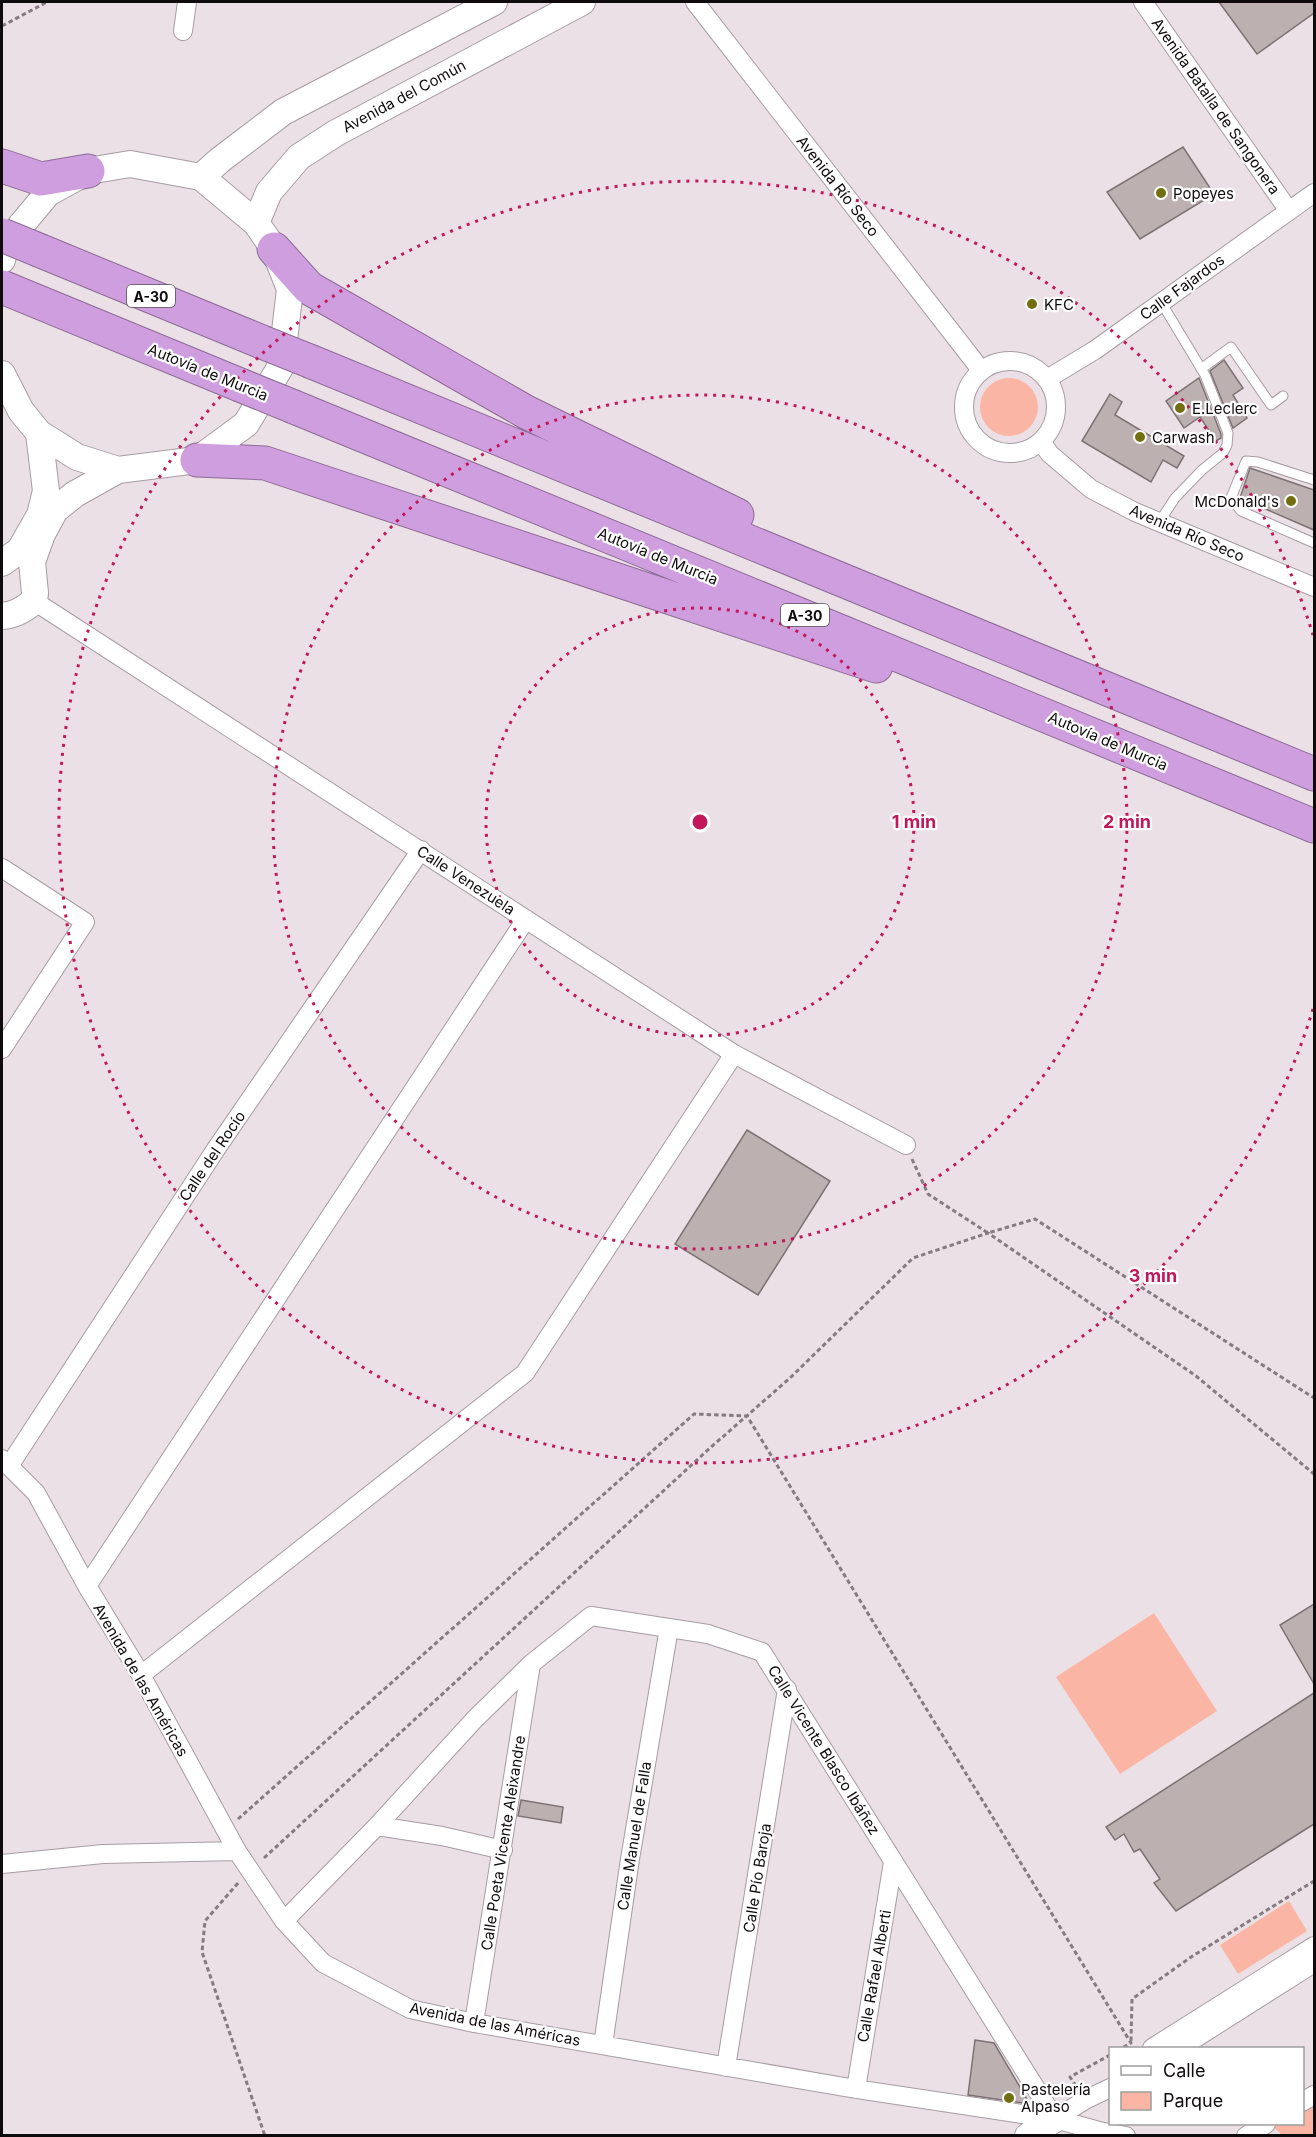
<svg xmlns="http://www.w3.org/2000/svg" width="1316" height="2137" font-family="Inter,sans-serif">
	<rect width="100%" height="100%" fill="#ebe0e6"/>
	<path fill="#fbb5a5" d="M980 407a29 29 0 1 1 58 0a29 29 0 1 1-58 0Z
		M1154 1613 1217 1711 1120 1774 1056 1677Z
		M1289 1901 1307 1931 1238 1974 1220 1945Z
		M1314 2099V2135H1282L1270 2124H1302L1303 2106Z"/>
	<path fill="#bcb0b1" stroke="#7d7173" stroke-width="1.5" d="M1219 2H1314V13L1257 54Z
		M1183 147 1214 194 1140 239 1107 192Z
		M1224 360 1243 388 1233 395 1247 418 1233 428 1210 371Z
		M1199 378 1221 434V438L1216 441 1200 417 1184 428 1166 401Z
		M1110 394 1122 402 1115 415 1184 456 1177 468 1163 460 1151 482 1082 441Z
		M1250 468 1314 490V530L1240 498Z
		M747 1130 830 1181 758 1295 675 1244Z
		M1314 1604V1684L1280 1625Z
		M1314 1693V1824L1176 1911 1154 1883 1160 1879 1140 1849 1134 1852 1124 1834 1115 1840 1106 1827Z
		M521 1800 563 1807 561 1823 518 1816Z
		M975 2040 994 2043 1030 2104 968 2095Z"/>
	<g fill="none" stroke-linecap="round" stroke-linejoin="round">
		<defs>
			<path id="lane" d="M1201 369 1231 347 1271 405 1283 396
				M1314 480 1258 462 1246 461 1231 498 1241 511 1314 543
				M1160 521 1175 498 1202 470 1223 453 1227 445 1228 433 1205 375 1161 302"/>
			<path id="street" d="M695 2 981 370
				M1143 2 1289 211
				M183 31 187 2
				M964 407a46 46 0 1 1 92 0a46 46 0 1 1-92 0Z
				M1047 379 1095 350 1314 193
				M1041 442 1050 454 1091 489 1135 512 1314 587
				M34 601 734 1054 906 1145
				M2 868 85 922 2 1049
				M2 1459 36 1493 87 1586 141 1675 237 1851 284 1921 323 1963 410 2009 474 2023 856 2089 1055 2119 1099 2131 1126 2136
				M9 1466 216 1149 421 850
				M87 1586 526 919
				M141 1675 525 1373 734 1054
				M377 1826 442 1836 503 1850
				M2 1864 103 1854 237 1851
				M284 1921 377 1826 474 1720 531 1664 591 1616 708 1634 762 1652 1055 2119
				M474 2023 531 1664
				M603 2045 630 1859 669 1628
				M1152 2048 1314 1946
				M1180 2048 1314 1963
				M726 2067 787 1689
				M856 2089 893 1862
				M1302 2102 1314 2095
				M1055 2119 1085 2100 1110 2088
				M1246 2136 1266 2124"/>
			<path id="secondary" d="M201 177 220 160 283 112 494 2
				M256 223 269 192 299 157 336 133 582 2
				M2 260 7 242 48 193 88 171 130 164 201 177 256 223 274 249 290 289 281 366 246 424 197 460 118 470 77 457 39 433 21 411 2 374
				M2 563 20 550 40 515 46 491 39 433
				M2 616C15 615 24 610 34 601L35 593 32 562 42 534 55 510 75 494 118 470
				M1028 2136 1055 2119"/>
			<path id="highway" d="M2 166 41 179 88 171
				M274 249 309 288 526 412 737 515
				M41 251 262 342
				M2 287 240 385
				M312 362 1314 774
				M294 407 1314 826
				M197 460 265 463 876 666"/>
		</defs>
		<use href="#lane" stroke="#a69ca2" stroke-width="11"/>
		<use href="#street" stroke="#a69ca2" stroke-width="20"/>
		<use href="#secondary" stroke="#a69ca2" stroke-width="28"/>
		<use href="#highway" stroke="#8c6b96" stroke-width="35"/>
		<path stroke="#847c81" stroke-width="3" stroke-dasharray="4.5 3" stroke-linecap="butt" d="M2 26 47 2
			M912 1159 928 1194 988 1233 1035 1219 1314 1398
			M238 1819 694 1414 747 1416 1131 2043 1122 2048
			M264 1858 710 1448 790 1378 913 1258 988 1233 1196 1376 1314 1474
			M238 1883 205 1921 202 1952 265 2136
			M1131 2041 1132 1999 1191 1957 1314 1881
			M1076 2086 1070 2077 1110 2055"/>
		<use href="#lane" stroke="#fff" stroke-width="9"/>
		<use href="#street" stroke="#fff" stroke-width="18"/>
		<use href="#secondary" stroke="#fff" stroke-width="26"/>
		<use href="#highway" stroke="#cf9edf" stroke-width="33"/>
		<defs>
			<path id="highway-bridge" d="M2 235 41 251
				M262 342 312 362
				M240 385 294 407"/>
		</defs>
		<use href="#highway-bridge" stroke="#8c6b96" stroke-width="35" stroke-linecap="butt"/>
		<use href="#highway-bridge" stroke="#cf9edf" stroke-width="33"/>
	</g>
	<g fill="none" stroke="#c2185b" stroke-width="3" stroke-dasharray="3 6">
		<circle cx="700" cy="822" r="214"/>
		<circle cx="700" cy="822" r="427"/>
		<path d="M1313 1009A641 641 0 1 1 1313 635"/>
	</g>
	<g fill="#726f10" stroke="#fff" stroke-width="2">
		<circle cx="1161" cy="193" r="6"/>
		<circle cx="1032" cy="304" r="6"/>
		<circle cx="1180" cy="408" r="6"/>
		<circle cx="1140" cy="437" r="6"/>
		<circle cx="1291" cy="501" r="6"/>
		<circle cx="1009" cy="2098" r="6"/>
	</g>
	<g text-anchor="middle" dominant-baseline="central" stroke-width="4.5" stroke-linejoin="round" paint-order="stroke">
		<g fill="#fff" stroke="#575456" stroke-width="1.5">
			<rect x="127" y="285" width="48" height="22" rx="4.5"/>
			<rect x="781" y="604" width="48" height="22" rx="4.5"/>
		</g>
		<g font-size="14" font-weight="bold" fill="#0f0b0d">
			<text x="151" y="296">A-30</text>
			<text x="805" y="615">A-30</text>
		</g>
		<g font-size="15" fill="#0f0b0d" stroke="#fff">
			<text transform="translate(404 96) rotate(-28)">Avenida del Común</text>
			<text transform="translate(1216 106) rotate(55)">Avenida Batalla de Sangonera</text>
			<text transform="translate(838 186) rotate(52)">Avenida Río Seco</text>
			<text transform="translate(1182 287) rotate(-36)">Calle Fajardos</text>
			<text transform="translate(208 372) rotate(22)">Autovía de Murcia</text>
			<text transform="translate(1187 533) rotate(23)">Avenida Río Seco</text>
			<text transform="translate(658 556) rotate(22)">Autovía de Murcia</text>
			<text transform="translate(1108 741) rotate(23)">Autovía de Murcia</text>
			<text transform="translate(466 880) rotate(33)">Calle Venezuela</text>
			<text transform="translate(212 1156) rotate(-56)">Calle del Rocío</text>
			<text transform="translate(141 1680) rotate(60)">Avenida de las Américas</text>
			<text transform="translate(824 1750) rotate(58)">Calle Vicente Blasco Ibáñez</text>
			<text transform="translate(634 1836) rotate(-81)">Calle Manuel de Falla</text>
			<text transform="translate(503 1843) rotate(-81)">Calle Poeta Vicente Aleixandre</text>
			<text transform="translate(757 1878) rotate(-81)">Calle Pío Baroja</text>
			<text transform="translate(874 1976) rotate(-80)">Calle Rafael Alberti</text>
			<text transform="translate(495 2024) rotate(11)">Avenida de las Américas</text>
		</g>
		<g font-size="15" fill="#0f0b0d" stroke="#fff" text-anchor="start">
			<text x="1173" y="193">Popeyes</text>
			<text x="1044" y="304">KFC</text>
			<text x="1192" y="408">E.Leclerc</text>
			<text x="1152" y="437">Carwash</text>
			<text x="1279" y="501" text-anchor="end">McDonald's</text>
			<text x="1021" y="2089">Pastelería<tspan x="1021" dy="17">Alpaso</tspan></text>
		</g>
	</g>
	<circle cx="700" cy="822" r="9" fill="#c2185b" stroke="#fff" stroke-width="3"/>
	<g font-size="18" text-anchor="middle" font-weight="bold" fill="#c2185b" stroke="#fff" stroke-width="4.5" stroke-linejoin="round" paint-order="stroke">
		<text x="914" y="828">1 min</text>
		<text x="1127" y="828">2 min</text>
		<text x="1153" y="1282">3 min</text>
	</g>
	<rect width="1316" height="2137" fill="none" stroke="#0f0b0d" stroke-width="6"/>
	<rect x="1109" y="2047" width="195" height="78" fill="#ffffff" stroke="#9f9d9e" stroke-width="1.5"/>
	<rect x="1121" y="2066" width="30" height="9" fill="#ffffff" stroke="#9f9d9e" stroke-width="1.5"/>
	<text x="1163" y="2077" font-size="18" fill="#0f0b0d">Calle</text>
	<rect x="1121" y="2092" width="30" height="18" fill="#fbb5a5" stroke="#9f9d9e" stroke-width="1.5"/>
	<text x="1163" y="2107" font-size="18" fill="#0f0b0d">Parque</text>
</svg>
